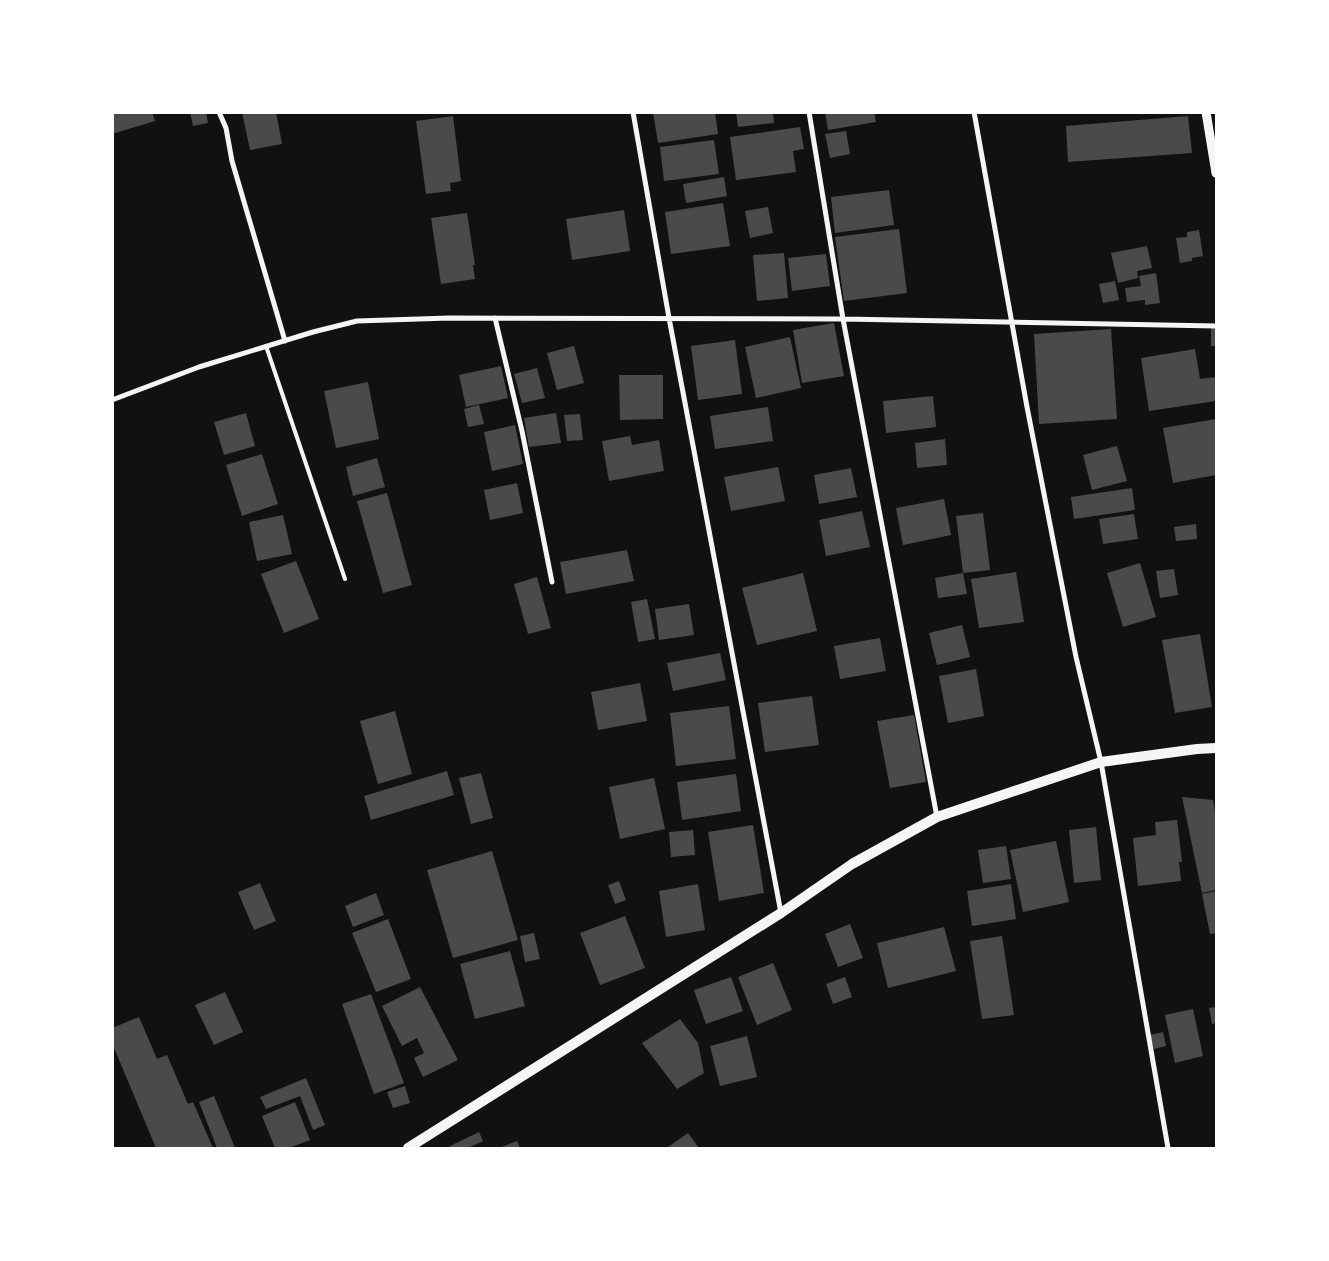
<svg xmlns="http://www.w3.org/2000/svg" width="1329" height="1261" font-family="Mulish,sans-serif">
	<rect width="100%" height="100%" fill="#111"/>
	<path fill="#4a4a4a" d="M112 112H152L155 121 112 134Z
		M190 112H206L208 123 193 126Z
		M242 112H276L282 144 250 150Z
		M653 112H715L718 134 658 143Z
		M736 112H773L774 123 738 127Z
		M825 112H874L876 122 828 130Z
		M453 116 461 181 450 183 451 191 426 194 416 121Z
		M1188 116 1192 153 1068 162 1066 126Z
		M800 127 804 149 793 151 796 172 736 180 730 137Z
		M846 131 850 154 830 158 825 134Z
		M714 140 719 174 664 181 660 147Z
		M724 177 727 196 686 203 683 184Z
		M889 190 894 225 835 233 831 197Z
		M723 203 730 246 671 254 665 212Z
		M768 207 773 233 750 238 745 211Z
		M624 210 630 251 572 260 566 219Z
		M467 213 475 265H473L475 279 441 284 431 218Z
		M899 229 907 293 844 301 835 237Z
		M1199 230 1203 256 1192 258V261L1180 263 1176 238 1187 237V232Z
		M1147 246 1152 268 1137 271 1138 278 1118 283 1111 253Z
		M784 253 788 298 757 301 753 255Z
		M826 254 830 286 792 291 788 258Z
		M1156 273 1160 303 1145 305V300L1127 302 1125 288 1141 286 1139 276Z
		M1115 281 1119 300 1103 303 1099 284Z
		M834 323 844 376 802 383 793 330Z
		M1211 328H1216V346H1211Z
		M1111 329 1117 419 1039 424 1034 334Z
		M790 337 801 388 756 398 745 347Z
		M735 340 742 394 698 400 691 346Z
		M574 346 584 383 557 390 547 353Z
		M1195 349 1200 379 1216 377V401L1149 411 1141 358Z
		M501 366 508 398 466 407 459 375Z
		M537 368 545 398 522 403 514 374Z
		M619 375H663V419L620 420Z
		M368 382 379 439 336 448 324 391Z
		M933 396 936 427 886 433 883 401Z
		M479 405 484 424 468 427 464 409Z
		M768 407 773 441 715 449 710 416Z
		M246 413 255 446 224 455 214 422Z
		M556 413 561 443 529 447 524 418Z
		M580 414 583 440 567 441 564 415Z
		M1216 419V475L1173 483 1163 428Z
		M515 425 523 464 492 471 484 432Z
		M630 436 632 445 659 440 664 471 609 481 602 441Z
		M945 439 947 465 917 468 915 443Z
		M1117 446 1127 481 1092 490 1083 455Z
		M262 454 278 504 242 516 226 465Z
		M377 458 385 487 353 496 346 467Z
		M778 467 785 501 731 511 724 477Z
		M851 468 857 497 819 504 814 475Z
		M517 483 523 513 490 520 484 490Z
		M1132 488 1135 510 1074 519 1071 497Z
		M387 493 412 585 383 593 357 501Z
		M944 499 951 535 903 545 896 508Z
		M862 511 870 547 826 556 819 520Z
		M983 513 990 570 963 573 956 516Z
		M1134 514 1138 539 1103 544 1099 519Z
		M283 515 292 554 257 561 249 522Z
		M1196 524 1197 539 1176 541 1174 527Z
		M627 550 634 581 566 594 560 562Z
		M296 561 319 619 284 633 261 574Z
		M1140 563 1156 617 1123 627 1107 573Z
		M1174 569 1178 595 1160 598 1156 571Z
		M1016 572 1024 622 979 628 971 579Z
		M803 573 817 631 757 645 742 588Z
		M963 573 967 594 938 598 935 578Z
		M537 577 551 628 528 634 514 584Z
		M647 599 655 639 638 642 631 602Z
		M689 604 694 635 659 640 655 609Z
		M962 625 970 657 937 665 929 633Z
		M1200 634 1212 707 1175 713 1162 640Z
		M880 638 886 671 840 679 834 646Z
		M720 653 726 680 673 691 667 663Z
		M976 669 984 716 948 723 939 676Z
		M640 683 647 721 598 730 591 692Z
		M812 696 819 745 765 752 758 703Z
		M729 706 736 759 676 766 670 713Z
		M395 711 412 774 378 784 360 721Z
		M914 715 926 782 890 788 877 721Z
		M447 771 454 795 371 820 364 796Z
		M481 773 493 818 471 824 459 778Z
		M736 774 741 811 682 820 677 782Z
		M654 778 665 829 620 839 609 787Z
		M1182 797 1213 800 1216 817V890L1202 893Z
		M1177 820 1182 862H1179L1181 881 1138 886 1133 838 1156 835 1155 822Z
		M753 825 764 893 719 901 708 832Z
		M1096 827 1101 880 1074 883 1069 830Z
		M693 830 695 855 671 857 669 832Z
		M1056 841 1069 902 1023 912 1010 850Z
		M1006 846 1011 879 983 883 978 850Z
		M492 851 518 940 453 958 427 870Z
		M619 881 626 900 615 904 608 885Z
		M260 883 276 921 254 930 238 892Z
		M698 884 705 930 666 937 659 891Z
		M1011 884 1016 919 972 926 967 891Z
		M1216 891V933L1210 934 1202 894Z
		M376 893 384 915 353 927 345 906Z
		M625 916 645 968 600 985 580 933Z
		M388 919 411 979 376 992 352 933Z
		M850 924 863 958 838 967 825 934Z
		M944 927 956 971 888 988 877 943Z
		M534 933 540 959 525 962 520 936Z
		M1002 936 1014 1015 982 1019 970 941Z
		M510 951 525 1006 475 1019 460 964Z
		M773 963 792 1010 757 1025 738 977Z
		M731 977 743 1011 706 1024 694 990Z
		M845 977 852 997 833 1004 826 984Z
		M420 987 458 1060 423 1077 414 1058 424 1053 417 1038 402 1046 382 1006Z
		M225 992 243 1032 214 1045 195 1005Z
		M371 994 404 1083 374 1094 342 1004Z
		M1216 1007V1023L1212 1024 1209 1008Z
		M1193 1009 1203 1056 1175 1063 1165 1015Z
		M139 1017 157 1059 167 1055 188 1104 193 1102 213 1148H156L112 1043V1028Z
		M680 1019 698 1043 704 1073 677 1089 642 1043Z
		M1163 1032 1166 1046 1154 1049 1150 1035Z
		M747 1036 757 1077 720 1086 710 1046Z
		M306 1078 325 1125 313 1130 300 1096 266 1109 260 1097Z
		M405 1086 410 1103 393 1108 387 1092Z
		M214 1096 235 1148H217L199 1102Z
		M295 1102 310 1140 289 1148H275L262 1116Z
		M479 1132 483 1141 468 1148H446Z
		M688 1133 699 1148H669L668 1147Z
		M517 1141 520 1148H499Z"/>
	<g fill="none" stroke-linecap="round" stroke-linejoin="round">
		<path stroke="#f5f5f5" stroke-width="4" d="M266 346 345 579"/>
		<path stroke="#f5f5f5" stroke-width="5" d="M219 112 226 128 232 161 285 341
			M633 112 669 318 781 913
			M809 112 843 319 937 817
			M974 112 1027 407 1076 657 1101 762 1168 1148
			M495 318 522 431 552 582
			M112 400 199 367 313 332 357 321 449 318 843 319 1216 326"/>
		<path stroke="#f5f5f5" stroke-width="9" d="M1206 112 1216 173"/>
		<path stroke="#f5f5f5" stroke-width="10" d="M408 1148 781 913 852 864 937 817 1101 762 1197 749 1216 748"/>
	</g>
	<rect width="1329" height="1261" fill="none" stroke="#ffffff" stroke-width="228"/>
</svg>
